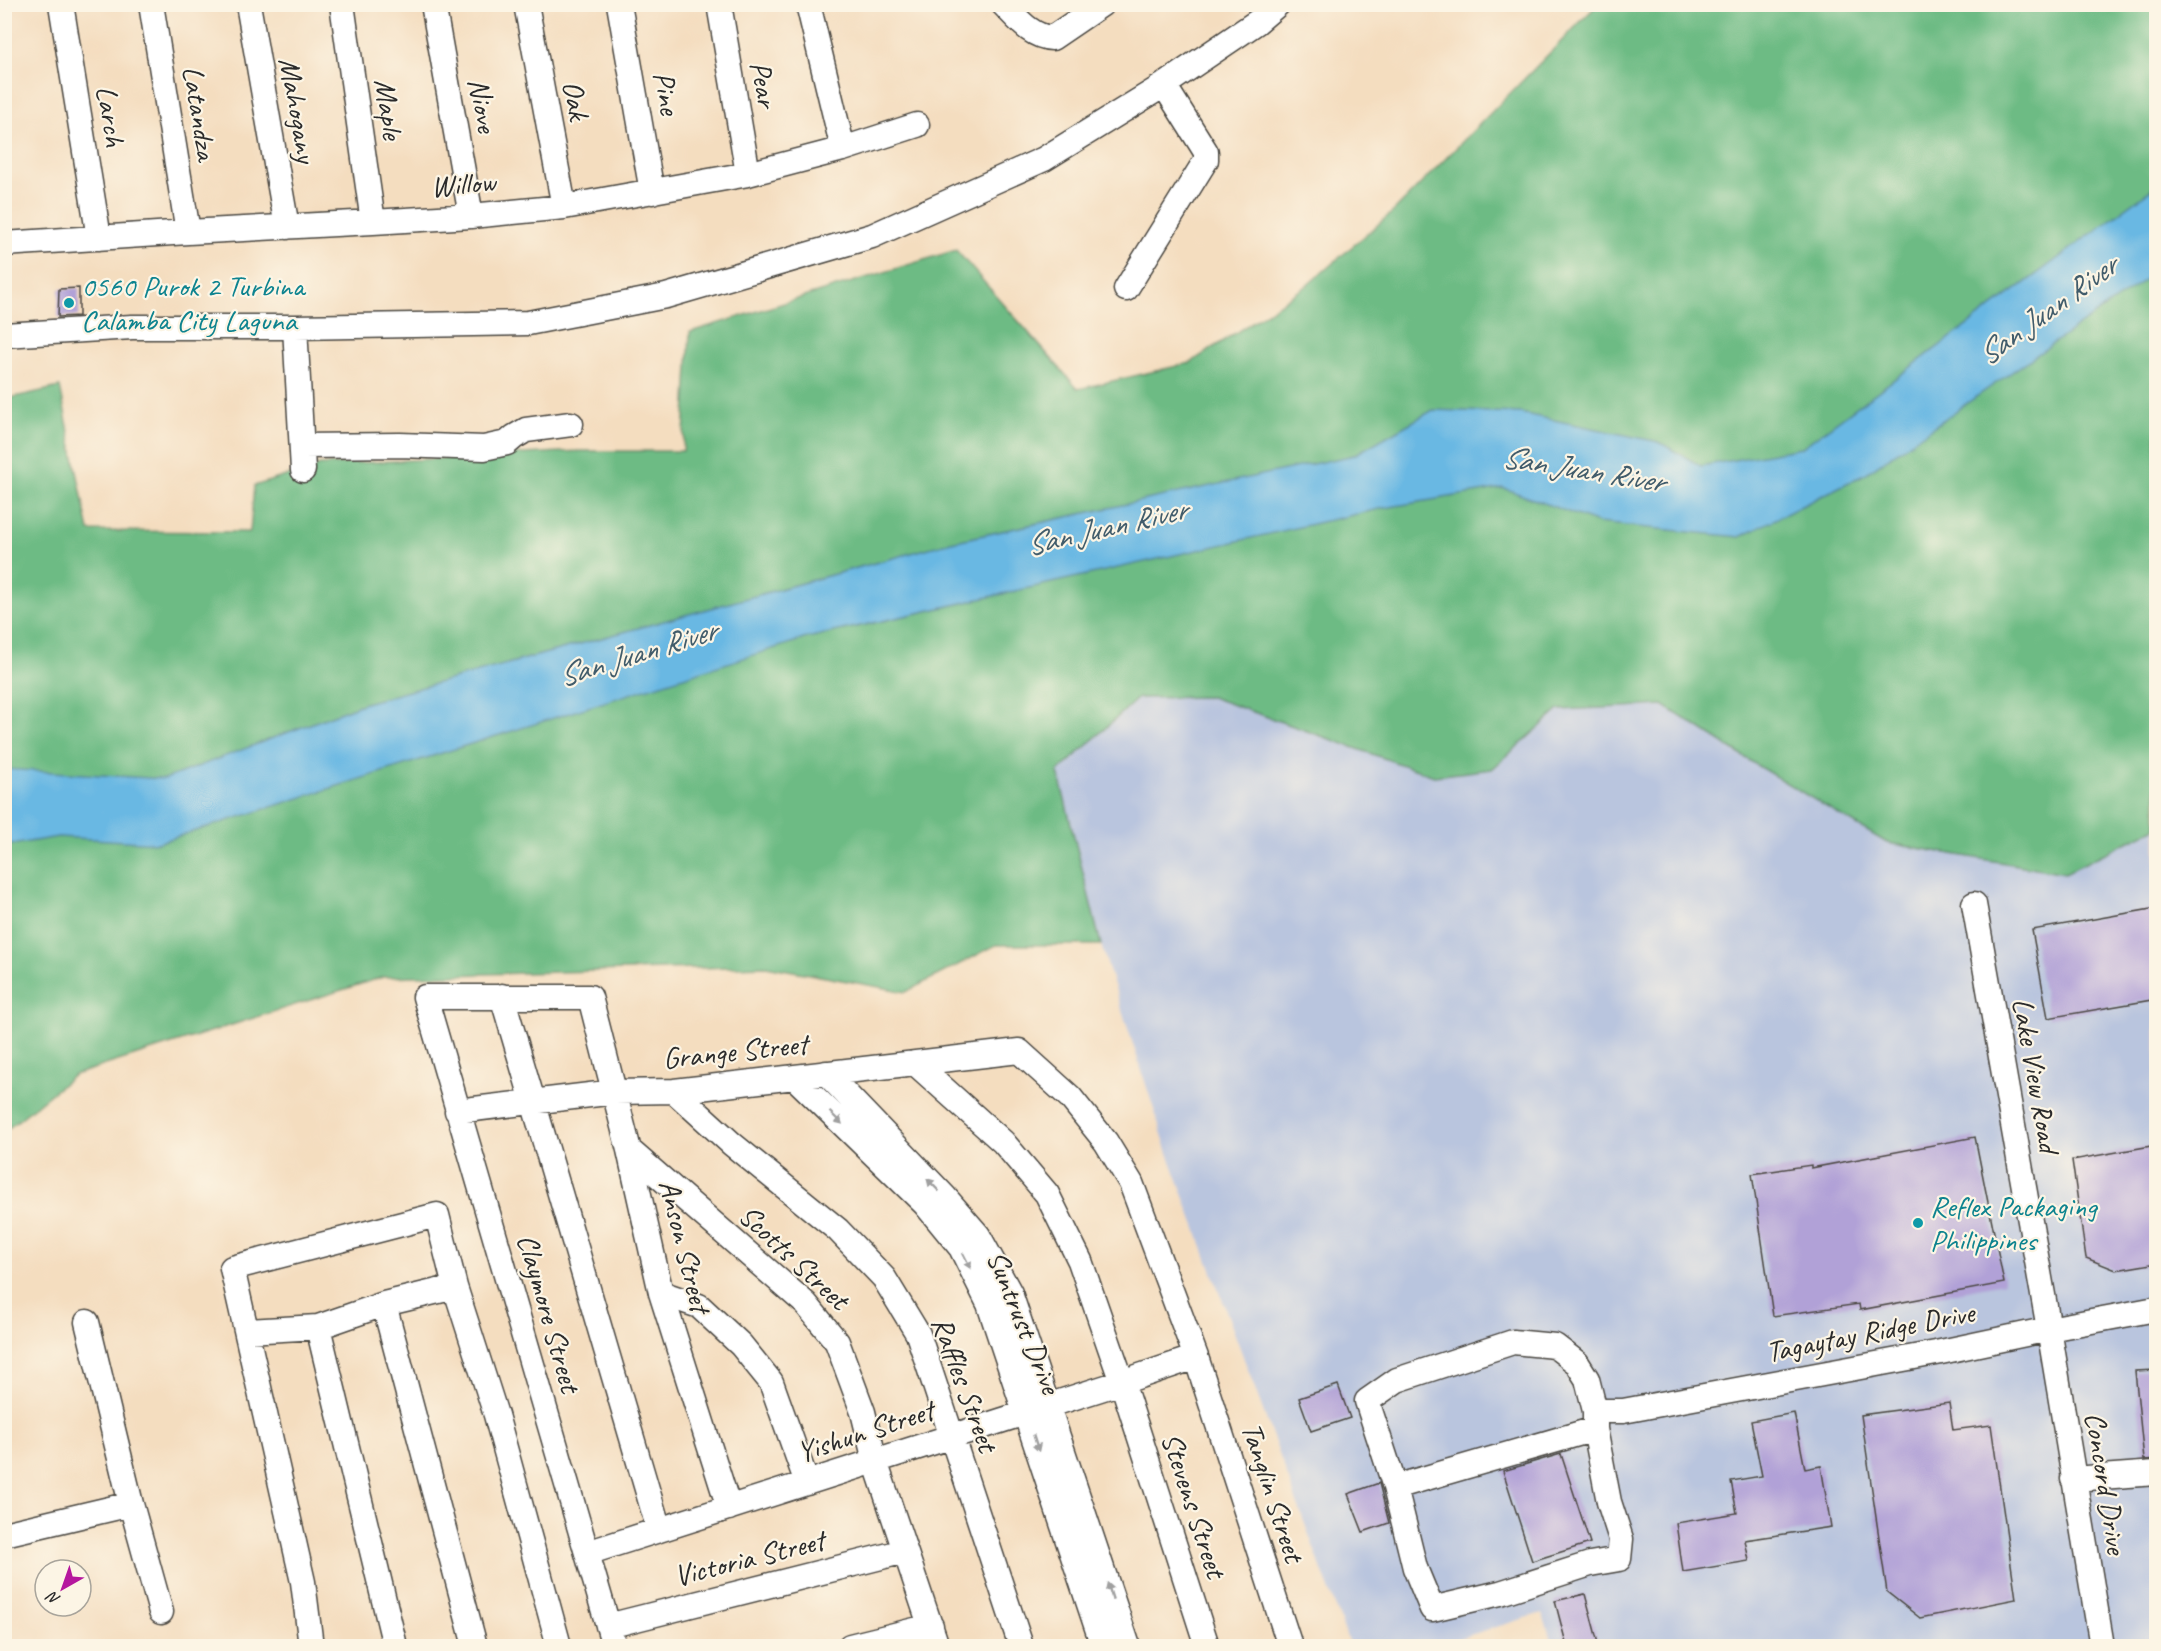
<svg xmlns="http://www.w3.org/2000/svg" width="2161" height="1651" font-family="Caveat,sans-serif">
	<rect width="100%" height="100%" fill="#fcf5e5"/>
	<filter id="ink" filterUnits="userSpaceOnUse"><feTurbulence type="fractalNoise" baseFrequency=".0167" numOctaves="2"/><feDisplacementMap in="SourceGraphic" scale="12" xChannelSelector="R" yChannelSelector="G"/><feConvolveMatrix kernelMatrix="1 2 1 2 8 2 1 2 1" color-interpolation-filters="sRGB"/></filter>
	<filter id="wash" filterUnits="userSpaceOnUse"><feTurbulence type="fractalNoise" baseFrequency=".008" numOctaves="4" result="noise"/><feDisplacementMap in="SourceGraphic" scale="24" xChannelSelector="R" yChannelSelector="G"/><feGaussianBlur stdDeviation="1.35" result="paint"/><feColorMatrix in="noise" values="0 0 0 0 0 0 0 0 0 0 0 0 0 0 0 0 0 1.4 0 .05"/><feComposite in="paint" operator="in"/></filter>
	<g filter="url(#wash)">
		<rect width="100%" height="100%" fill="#f4ddbf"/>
		<path fill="#b9c5de" d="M2156 5V1646H1554L1542 1613 1434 1646H1350L1168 1153 1101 945 1016 695Z"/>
		<path fill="#6dbb84" stroke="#4c7358" stroke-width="1.5" d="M1597 5H2156V828L2065 873 1887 843 1758 766 1663 705 1559 710 1492 769 1434 776 1211 697 1138 698 1058 772 1101 945H996L906 992 766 966 383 977 74 1075 5 1131V399L60 387 89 531 250 532 254 486 320 465 580 451H683L690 332 956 250 1078 389 1190 363 1305 287 1395 210Z"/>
		<path fill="#69b8e3" stroke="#4a7287" stroke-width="1.5" d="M2156 186V272L1865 474 1740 537 1598 523 1503 488 1384 508 807 638 157 843 58 837 5 846V769L165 779 365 703 951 542 1354 455 1433 410 1520 413 1659 442 1701 466 1801 448Z"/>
		<g id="blocks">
			<path fill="#b1a1d7" d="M79 288V316L58 317 59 289Z
				M2157 908V999L2048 1018 2032 930Z
				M1975 1137 2004 1283 1860 1310 1859 1304 1773 1316 1752 1174 1811 1165V1168Z
				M2157 1145V1263L2116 1270 2086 1258 2072 1160Z
				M2157 1370V1459L2144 1460 2135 1371Z
				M1338 1385 1350 1418 1311 1431 1299 1398Z
				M1949 1403 1953 1430 1991 1425 2016 1599 1920 1618 1887 1592 1861 1415Z
				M1794 1413 1805 1469 1821 1466 1831 1527 1745 1540 1749 1561 1683 1572 1676 1523 1737 1513 1731 1481 1762 1476 1751 1421Z
				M1561 1454 1590 1543 1532 1561 1503 1471Z
				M1379 1483 1389 1523 1363 1532 1348 1494Z
				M1585 1594 1599 1647H1567L1555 1601Z"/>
		</g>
	</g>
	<g filter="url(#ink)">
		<use href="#blocks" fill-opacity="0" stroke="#494641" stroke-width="1.5"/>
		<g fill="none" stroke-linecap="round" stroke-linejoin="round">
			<defs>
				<path id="minor" d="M61 4 99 238
					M151 4 188 232
					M248 4 287 227
					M342 4 373 222
					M433 4 471 216
					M526 4 564 207
					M619 4 652 192
					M719 4 748 174
					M808 4 843 149
					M1003 4C1017 18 1031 37 1052 38L1102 4
					M4 244 188 232 373 222 471 216 564 207 748 174 843 149 917 125
					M1126 289 1206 160V152L1164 85
					M295 327 303 470
					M4 335 132 327H295L528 323 666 296 872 236 1044 159 1164 85 1257 22 1278 4
					M302 446 400 445 484 448 507 443 514 437 526 430 571 424
					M1974 904 2049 1329 2102 1646
					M502 996 659 1530
					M915 1063 1003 1142 1047 1194 1080 1261 1122 1382 1207 1646
					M826 1073 945 1197 978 1235 1010 1293 1128 1646
					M794 1077 925 1204 961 1248 989 1304 1103 1646
					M674 1091 732 1144 838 1230 884 1278 918 1334 1021 1646
					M457 1111 615 1092 674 1091 1019 1051 1070 1097 1106 1142 1131 1183 1196 1357 1290 1646
					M629 1150 806 1304 837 1342 863 1412 875 1461 937 1646
					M661 1293 699 1306 741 1345 771 1382 807 1483
					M384 1304 475 1646
					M87 1322 131 1504
					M318 1327 395 1646
					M247 1331 318 1327 384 1304 455 1287 496 1415 559 1646
					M1513 1342 1555 1346 1577 1363 1587 1379 1595 1411V1429L1609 1502 1621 1539 1619 1559 1590 1564 1500 1593 1432 1609 1415 1568 1395 1487 1367 1401 1397 1380Z
					M1595 1411H1623L1936 1353 2049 1329 2156 1309
					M2073 1479 2156 1473
					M1395 1487 1595 1429
					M4 1534 131 1504 161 1612
					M587 1553 1122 1382 1196 1357
					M608 1626 905 1551
					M311 1646 303 1582 232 1268 437 1215 455 1287
					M614 1646 425 997H590L629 1150 661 1293 729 1508
					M850 1646 931 1626"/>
			</defs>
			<use href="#minor" stroke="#494641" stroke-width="27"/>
			<use href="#minor" stroke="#fff" stroke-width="24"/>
		</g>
		<defs><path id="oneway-solid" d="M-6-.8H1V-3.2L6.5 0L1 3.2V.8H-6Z" transform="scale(1.5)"/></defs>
		<g fill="#a0a0a0">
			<use href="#oneway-solid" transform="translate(836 1118) rotate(44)"/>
			<use href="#oneway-solid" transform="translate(933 1185) rotate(-134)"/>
			<use href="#oneway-solid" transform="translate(967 1261) rotate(63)"/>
			<use href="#oneway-solid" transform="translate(1036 1443) rotate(72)"/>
			<use href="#oneway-solid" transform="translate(1110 1591) rotate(-108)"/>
		</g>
	</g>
	<g fill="#0f9aa8" stroke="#fcf5e5" stroke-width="2">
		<circle cx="69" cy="303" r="6"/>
		<circle cx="1918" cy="1223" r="6"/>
	</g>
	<g text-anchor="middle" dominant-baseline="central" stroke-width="4.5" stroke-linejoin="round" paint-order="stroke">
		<g font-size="30" fill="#2b2b2b" stroke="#fcf5e5">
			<text transform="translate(764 84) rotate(80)">Pear</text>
			<text transform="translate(667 93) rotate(80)">Pine</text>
			<text transform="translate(576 100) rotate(79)">Oak</text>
			<text transform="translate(483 105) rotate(80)">Niove</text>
			<text transform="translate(389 109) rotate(82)">Maple</text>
			<text transform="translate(298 110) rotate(80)">Mahogany</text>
			<text transform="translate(200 113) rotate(81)">Latandza</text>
			<text transform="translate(111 116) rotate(81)">Larch</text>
			<text transform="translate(463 184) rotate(-5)">Willow</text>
			<text transform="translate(735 1051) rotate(-6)">Grange Street</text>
			<text transform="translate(2036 1075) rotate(80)">Lake View Road</text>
			<text transform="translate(685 1246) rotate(76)">Anson Street</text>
			<text transform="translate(794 1257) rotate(43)">Scotts Street</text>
			<text transform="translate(549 1313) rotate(74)">Claymore Street</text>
			<text transform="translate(1024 1322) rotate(68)">Suntrust Drive</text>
			<text transform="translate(1870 1332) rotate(-11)">Tagaytay Ridge Drive</text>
			<text transform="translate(965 1384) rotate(70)">Raffles Street</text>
			<text transform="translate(865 1431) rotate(-18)">Yishun Street</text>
			<text transform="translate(2106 1483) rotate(81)">Concord Drive</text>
			<text transform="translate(1273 1492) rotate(72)">Tanglin Street</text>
			<text transform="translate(1194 1505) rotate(72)">Stevens Street</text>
			<text transform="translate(749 1558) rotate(-14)">Victoria Street</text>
		</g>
		<g font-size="30" fill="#0d838f" stroke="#fcf5e5" text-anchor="start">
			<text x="81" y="286">0560 Purok 2 Turbina<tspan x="81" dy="34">Calamba City Laguna</tspan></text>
			<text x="1930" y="1206">Reflex Packaging<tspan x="1930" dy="34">Philippines</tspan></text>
		</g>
		<g font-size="32" font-style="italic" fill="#415c6b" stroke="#fcf5e5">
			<text transform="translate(2047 310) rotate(-36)">San Juan River</text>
			<text transform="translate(1583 469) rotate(9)">San Juan River</text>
			<text transform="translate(1106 527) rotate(-13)">San Juan River</text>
			<text transform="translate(637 653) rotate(-17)">San Juan River</text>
		</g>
	</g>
	<rect width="2161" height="1651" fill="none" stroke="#fcf5e5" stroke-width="24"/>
	<g transform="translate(63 1588) rotate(220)"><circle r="28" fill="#fcf5e5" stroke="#a8a49b" stroke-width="1.5"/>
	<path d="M0-4.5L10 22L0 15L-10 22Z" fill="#b5179e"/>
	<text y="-9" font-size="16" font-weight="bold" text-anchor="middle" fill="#2b2b2b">N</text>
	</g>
</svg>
